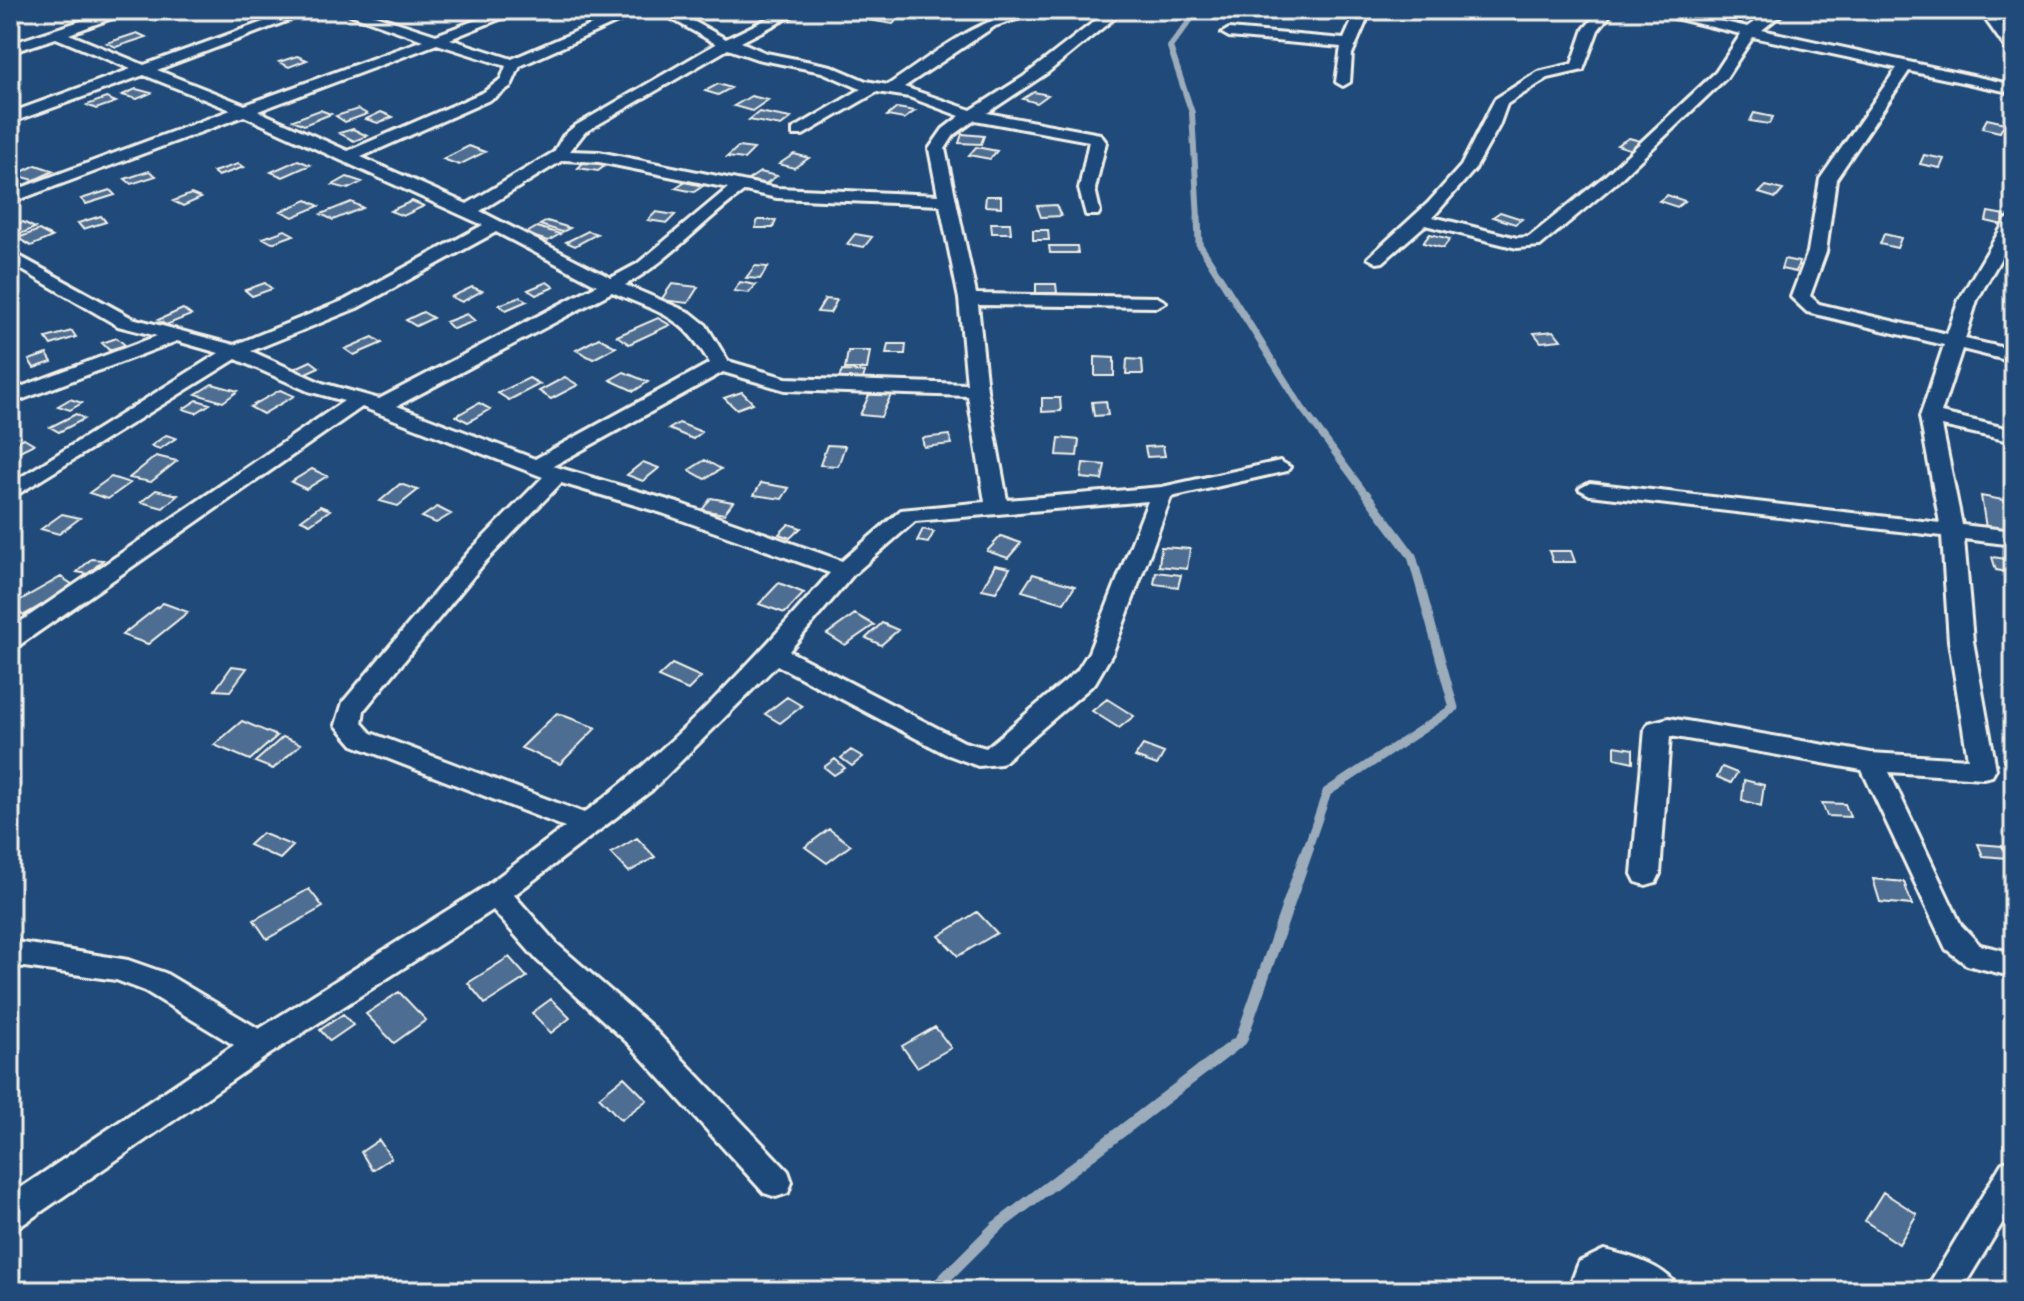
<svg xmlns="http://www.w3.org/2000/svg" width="2024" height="1301" font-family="Mali,sans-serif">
	<rect width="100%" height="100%" fill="#1f4a7a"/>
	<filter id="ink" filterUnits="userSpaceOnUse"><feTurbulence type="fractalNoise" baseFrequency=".0125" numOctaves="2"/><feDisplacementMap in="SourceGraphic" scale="16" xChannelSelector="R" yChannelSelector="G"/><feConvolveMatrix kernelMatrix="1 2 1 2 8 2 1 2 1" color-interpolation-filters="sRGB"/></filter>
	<g filter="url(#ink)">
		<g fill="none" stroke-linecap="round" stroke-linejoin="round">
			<path stroke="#9cacbb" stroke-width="6" d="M1198 219 1192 113 1170 47 1198 10"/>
			<path stroke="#9cacbb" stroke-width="7" d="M1198 217 1199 244 1302 408 1367 496"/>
			<path stroke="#9cacbb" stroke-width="9" d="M1307 850 1327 792 1454 708 1412 556 1366 494"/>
			<path stroke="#9cacbb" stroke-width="12" d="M932 1291 996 1227 1241 1040 1308 848"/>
		</g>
		<path fill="#4d6e92" stroke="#f4f1e8" stroke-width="2" d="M876 14 899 18 893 24 869 20Z
			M137 33 146 37 116 47 107 43Z
			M297 56 307 60 289 67 279 62Z
			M718 84 731 88 718 95 705 91Z
			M136 89 151 93 137 99 122 95Z
			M1034 92 1048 95 1037 103 1023 99Z
			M751 96 768 100 752 111 734 106Z
			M106 98 116 102 96 109 87 105Z
			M897 108 915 111 904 119 887 116Z
			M358 109 367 114 345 122 336 116Z
			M320 110 331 114 304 125 293 120Z
			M381 112 393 117 378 123 366 119Z
			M759 112 791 118 781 126 749 120Z
			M1754 113 1773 117 1769 124 1750 121Z
			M1987 119 2005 123 2000 132 1982 128Z
			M353 129 367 136 354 141 339 133Z
			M962 134 984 136 981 144 959 143Z
			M1629 138 1644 142 1632 150 1617 145Z
			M469 146 485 152 459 165 443 159Z
			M738 147 754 149 744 159 727 157Z
			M976 147 997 151 990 159 969 155Z
			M794 154 809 158 794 168 779 164Z
			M1924 155 1944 159 1940 168 1920 164Z
			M298 160 310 165 283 177 271 172Z
			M585 161 606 165 598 171 578 168Z
			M238 164 244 167 218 176 213 172Z
			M36 165 54 171 34 180 15 175Z
			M149 171 156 176 131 184 125 179Z
			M760 172 777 176 765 184 748 180Z
			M347 177 362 182 348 189 333 185Z
			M684 182 703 186 694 192 675 188Z
			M1766 186 1783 190 1776 198 1759 193Z
			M110 190 115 195 86 204 81 199Z
			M191 194 201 198 183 206 173 201Z
			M1667 195 1685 201 1677 207 1659 201Z
			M986 196H1001V207L985 206Z
			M307 200 319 206 293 217 281 211Z
			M412 201 424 206 403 216 390 211Z
			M351 202 363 208 333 220 321 214Z
			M1056 205 1061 216 1041 217 1037 206Z
			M656 212 675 215 667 223 648 220Z
			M1500 212 1522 219 1515 224 1493 217Z
			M1988 212 2005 215 2003 225 1986 221Z
			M101 216 106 222 83 229 78 223Z
			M758 220H776L773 228H755Z
			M547 221 570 228 562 232 540 225Z
			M23 222 35 228 10 238V227Z
			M991 223H1010L1011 233H992Z
			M537 227 560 234 548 241 525 234Z
			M39 230 52 237 31 246 18 238Z
			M285 230 294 235 272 243 263 238Z
			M1033 230H1048L1049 240H1033Z
			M588 231 597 234 575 246 566 242Z
			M855 234 872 237 864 247 847 244Z
			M1430 234 1450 239 1443 248 1423 243Z
			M1884 234 1901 238 1897 248 1880 244Z
			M1049 246H1077L1078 253H1050Z
			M1784 259 1799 262 1796 272 1781 269Z
			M755 266 768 267 760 279 746 278Z
			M547 282 554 287 536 295 528 290Z
			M740 282 756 285 749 293 734 291Z
			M265 283 272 289 252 296 245 290Z
			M672 284 698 287 688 303 661 300Z
			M1036 284H1056L1057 293H1036Z
			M472 287 482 291 462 302 451 297Z
			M520 297 527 301 506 310 499 305Z
			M825 299 837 300 830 313 817 312Z
			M183 309 191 315 166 325 158 320Z
			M423 312 433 318 416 326 406 320Z
			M467 314 475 321 453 329 446 322Z
			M658 318 670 325 629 344 617 336Z
			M72 331 76 337 51 345 46 338Z
			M1554 331 1561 340 1541 342 1534 333Z
			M373 337 382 343 354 355 345 349Z
			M117 338 125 345 109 350 102 343Z
			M599 338 616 347 593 359 576 350Z
			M888 344H906L905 354H886Z
			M848 351H870L867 369H845Z
			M47 354 52 362 34 368 29 360Z
			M1095 357 1114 358V376H1095Z
			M1127 359 1142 360 1143 374H1126Z
			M311 361 319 367 297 377 289 371Z
			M842 371 865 372 862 382 838 380Z
			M624 372 648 382 634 391 610 380Z
			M565 377 578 385 551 399 539 391Z
			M529 378 540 384 509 400 498 393Z
			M212 384 238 391 223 402 196 394Z
			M280 390 294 396 263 414 250 407Z
			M742 392 753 403 736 409 724 398Z
			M870 393 891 395 881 417 860 415Z
			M1042 398H1060L1061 411 1042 412Z
			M70 399 82 403 70 410 58 406Z
			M197 400 210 404 196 413 183 409Z
			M1106 401 1108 415 1094 416 1092 402Z
			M479 403 490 409 468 422 456 416Z
			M76 414 84 419 59 432 50 427Z
			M679 423 702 432 693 439 669 429Z
			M166 435 176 438 160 449 151 446Z
			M949 435 952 444 924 447 922 438Z
			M24 438 34 444 10 456V445Z
			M1059 438 1079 440 1077 456 1057 455Z
			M827 445 845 446 838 466 820 465Z
			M1163 446 1165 456 1147 457 1145 447Z
			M156 456 177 461 151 482 129 478Z
			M705 460 721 469 705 479 689 470Z
			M643 462 659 468 643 481 627 475Z
			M1083 463 1105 465 1102 480 1081 478Z
			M312 469 327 476 306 489 291 482Z
			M111 477 130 483 108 499 89 493Z
			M761 483 789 488 782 499 754 495Z
			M400 484 418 490 398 506 380 501Z
			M156 490 178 495 163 508 141 502Z
			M1981 496 2014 502V533L1986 528Z
			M711 498 733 502 724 514 702 510Z
			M320 506 330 510 310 524 301 520Z
			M437 507 451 514 436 523 422 517Z
			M62 514 80 518 59 534 41 529Z
			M789 524 801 528 790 538 779 534Z
			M923 529 934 532 928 543 917 541Z
			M1001 536 1021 543 1008 558 987 551Z
			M1161 547 1190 549 1187 569 1159 566Z
			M1549 551H1571L1575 562H1553Z
			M1992 557 2014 560V573L1996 570Z
			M91 559 103 560 88 574 77 572Z
			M995 565 1010 568 996 592 982 589Z
			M1156 572 1181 575 1178 587 1154 584Z
			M1033 574 1075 586 1064 603 1022 591Z
			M61 577 75 586 24 615 10 606Z
			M779 583 804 593 785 613 759 604Z
			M163 603 188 612 148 644 122 635Z
			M855 614 874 625 845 645 827 634Z
			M882 623 898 630 881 645 866 638Z
			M672 664 701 677 688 690 658 677Z
			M232 666 247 668 230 691 215 690Z
			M787 697 802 706 780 723 765 714Z
			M1107 699 1134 716 1119 728 1092 711Z
			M557 713 596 728 560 764 521 748Z
			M242 721 277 736 250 760 214 745Z
			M283 737 301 744 273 769 255 762Z
			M1143 745 1164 753 1157 765 1135 757Z
			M1615 746 1633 749V762L1615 758Z
			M851 750 863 757 852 766 841 758Z
			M835 759 845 768 834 775 824 767Z
			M1722 767 1737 773 1731 783 1717 777Z
			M1744 780 1764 785 1761 806 1742 800Z
			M1822 803 1845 804 1850 817 1827 816Z
			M829 829 851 845 827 863 805 847Z
			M262 833 293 846 280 859 249 845Z
			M637 838 655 857 629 872 611 853Z
			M1978 844 2002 846 2008 858 1983 856Z
			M1873 879 1904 882 1912 905 1880 902Z
			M309 889 323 907 267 939 254 920Z
			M977 912 997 933 958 956 939 936Z
			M509 957 527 977 485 1004 468 983Z
			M399 992 426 1020 394 1043 366 1014Z
			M551 999 570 1018 551 1033 532 1013Z
			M343 1014 353 1025 330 1041 320 1030Z
			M935 1027 951 1048 917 1067 902 1046Z
			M624 1077 647 1100 621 1120 599 1097Z
			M379 1140 391 1158 372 1170 361 1152Z
			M1883 1192 1917 1214 1899 1244 1865 1221Z"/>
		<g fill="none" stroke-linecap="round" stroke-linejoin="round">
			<defs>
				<path id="street" d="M114 10H134L69 34 144 65 296 10H316L157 70 245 105 423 40 338 10H359L436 35 503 10H522L450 39 512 59 626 10H644L520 66 511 86 494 98 361 157 467 204 554 152 563 136 575 126 716 44 656 10H673L726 39 785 10H803L741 42 766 53 831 66 866 81 888 85C938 52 984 10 1046 10L995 26 904 87 971 110 1023 77 1100 17 1087 10H1106L1117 16 1047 73 987 113 1100 134 1106 142 1095 189 1100 211 1098 215H1086L1079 189 1089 141 975 120 954 135 945 149 976 294 1157 297 1166 302 1157 307 978 305 987 390 1007 500 1162 487 1280 461 1290 467 1287 471 1171 497 1113 652 1095 683 1001 764 978 766 946 754 777 665 652 790 514 895 557 944 651 1026 788 1171 792 1182 788 1193 776 1197 764 1193 629 1044 537 960 493 910 270 1054 22 1225 10 1230V1195L234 1045 145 991 116 980 10 965V941L128 960 165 973 259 1029 486 886 565 827 353 745 336 725 343 702 469 552 543 477 362 407 18 646 10 648V629L344 401 308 391 236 359 10 499V484L219 353 177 341 10 404V391L157 336 118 326 10 263V251L132 318 234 345 345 300 483 225 244 116 10 203V192L231 110 144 75 10 123V113L131 69 56 38 10 53V44ZM437 44 506 66 501 79 484 92 348 151 258 111ZM728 49 757 59 822 72 861 89 793 129V135H803L877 92 909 97 960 116 943 129 929 149 938 195 777 188 599 152 570 151 585 132ZM563 160 599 162 728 188 637 264 611 278 480 211ZM745 191 777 198 940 205 959 299 967 384 786 378 728 361 706 325 691 313 625 285C670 261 703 220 745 191ZM496 232 597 285 379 399 322 383 251 351 357 308ZM612 292C662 314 681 314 710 363L535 459 397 406ZM723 372 785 390 968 396 985 502 901 510 842 561 678 503 553 466ZM561 483 662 513 830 573C755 659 676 745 584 813L371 733 362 723 364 710 485 562ZM1148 501 1089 652 1077 671 986 748 964 742 789 651 853 575 915 521Z
					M1357 10H1371L1352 54 1350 82 1343 86 1336 82 1341 47 1229 37 1222 33 1229 29 1344 39Z
					M1600 10H1614L1598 30 1583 70 1548 78 1507 104 1499 126 1475 169 1433 217 1517 238 1529 237 1606 175 1716 72 1741 34 1642 10H1668L1748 27 1772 10H1787L1762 30 2014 85V93L1909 71 1836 179 1826 252 1810 296 1819 304 1947 334 1959 300 2006 220 2014 215V235L1977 300 1965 339 2014 350V362L1962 349 1941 413 2014 430V442L1942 426 1962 525 2014 531V545L1964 539 1973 641 1996 769 1992 776 1983 778 1889 772 1961 925 1980 945 2014 953V977L1967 965 1946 949 1862 770 1670 736 1660 874 1656 882 1646 885 1636 882 1632 874 1645 729 1649 723 1669 718 1871 753 1968 759 1949 641 1942 536 1590 495 1579 489 1590 483 1940 523 1920 417 1944 345 1807 312 1791 297 1808 252 1820 179 1897 68 1753 37 1726 78 1618 181 1540 246 1517 248 1425 225 1383 262 1377 263 1368 258 1428 203 1461 166 1495 99 1538 72 1572 64 1584 29Z
					M1989 10H2003L2000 20 2014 40V54L2009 53 1986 20Z
					M2014 1159V1204L1961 1291H1925L2002 1163Z
					M1604 1250C1629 1256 1669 1266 1679 1291H1628L1607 1283 1602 1291H1568L1579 1262Z"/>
			</defs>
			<use href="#street" stroke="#f4f1e8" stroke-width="6"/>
			<use href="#street" fill="#1f4a7a" fill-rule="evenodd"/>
		</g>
	</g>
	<rect width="2024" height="1301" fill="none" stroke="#1f4a7a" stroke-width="40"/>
	<rect x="20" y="20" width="1984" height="1261" fill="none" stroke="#f4f1e8" stroke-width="3" filter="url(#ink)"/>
</svg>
